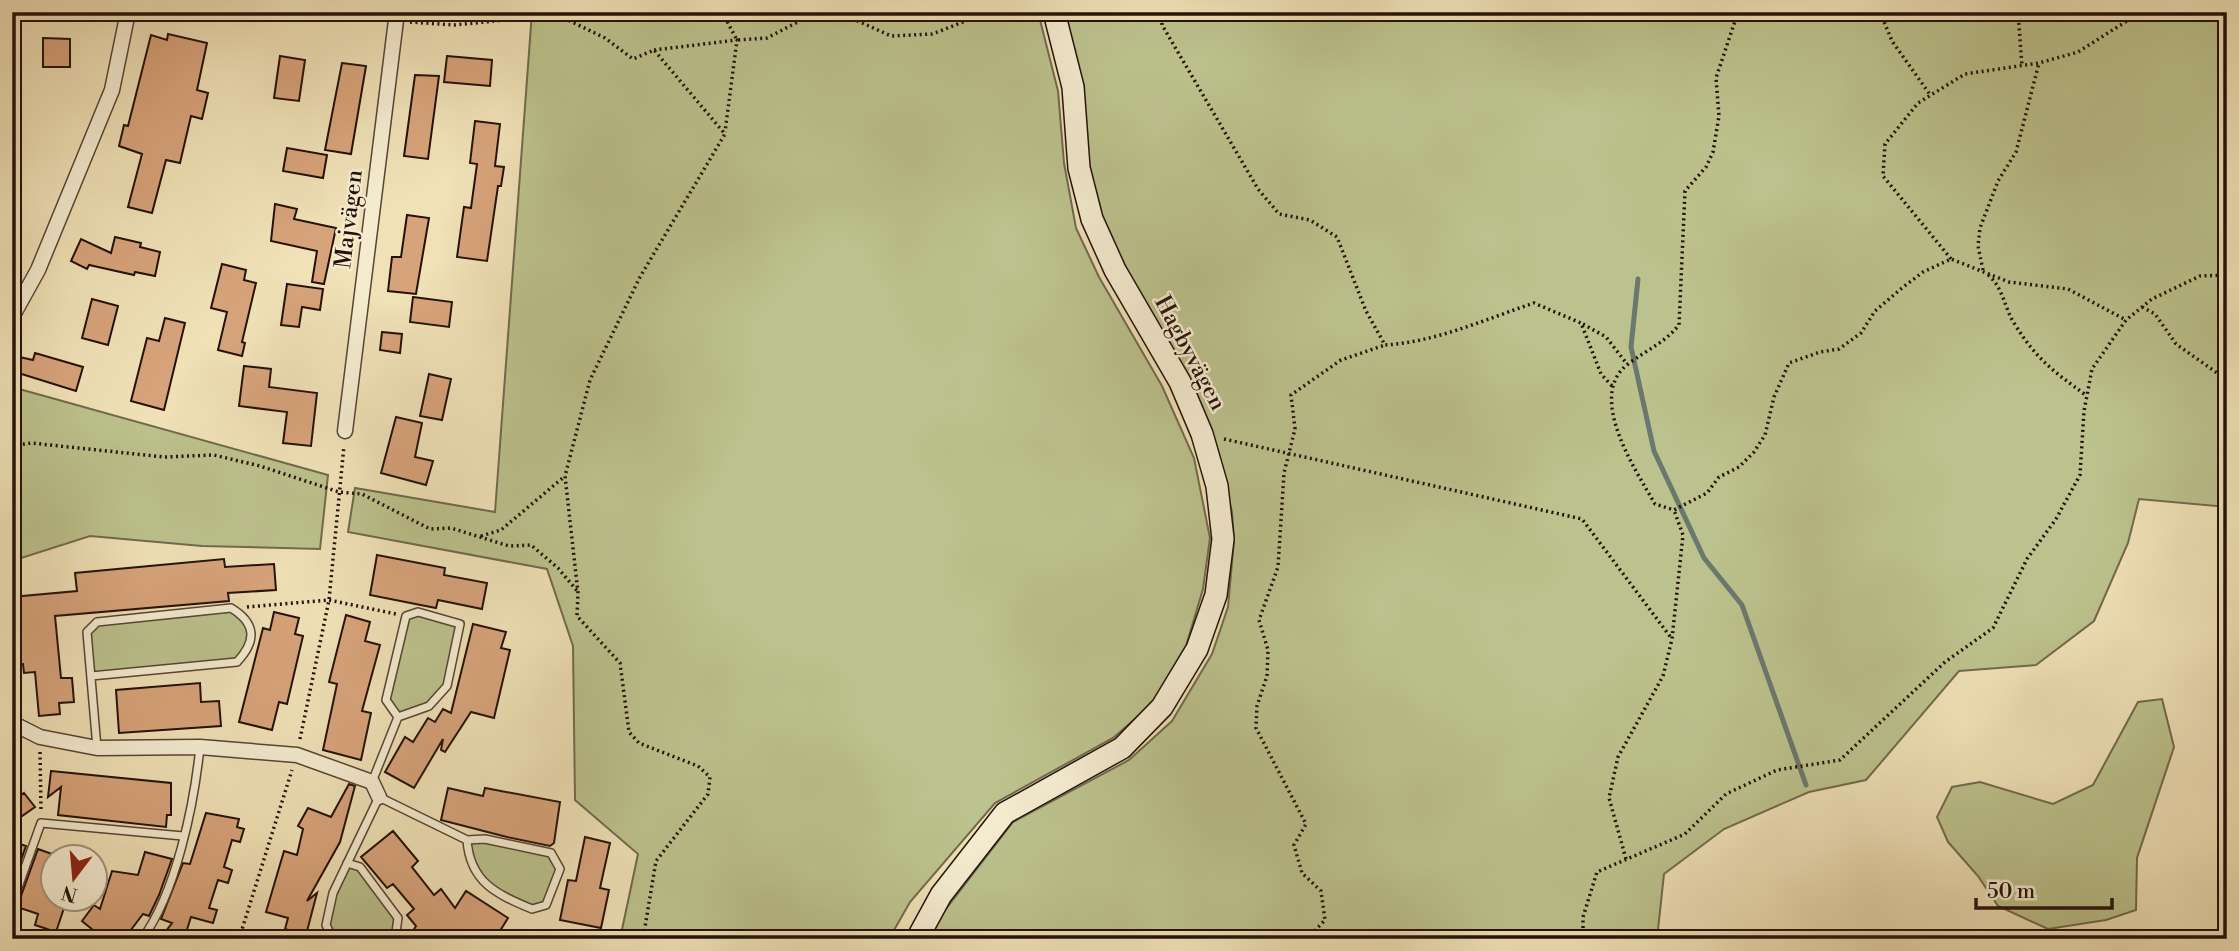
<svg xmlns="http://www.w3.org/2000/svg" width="2239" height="951" font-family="'Libre Bodoni',serif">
	<rect width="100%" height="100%" fill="#f0e1b7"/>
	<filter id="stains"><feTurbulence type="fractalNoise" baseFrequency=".00286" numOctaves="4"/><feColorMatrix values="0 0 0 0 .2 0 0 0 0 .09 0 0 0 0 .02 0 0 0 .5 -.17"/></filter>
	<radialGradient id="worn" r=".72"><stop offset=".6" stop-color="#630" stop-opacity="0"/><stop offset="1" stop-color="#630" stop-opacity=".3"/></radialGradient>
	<path fill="#bcc28d" stroke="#706a4c" stroke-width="2" d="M532 12H1038L1058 91 1064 163 1076 228 1099 277 1162 386 1194 458 1210 538 1203 589 1186 646 1152 704 1113 738 995 803 910 902 889 939H620L638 854 575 800 573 646 547 569 348 532 355 488 495 512Z
		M1063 12H2227V507L2139 499 2128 543 2094 621 2036 665 1959 671 1866 780 1809 792 1724 829 1664 874 1657 939H929L939 918 1013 822 1129 760 1172 721 1212 654 1228 607 1234 540 1232 512 1210 427 1104 227 1087 157Z
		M12 387 328 475 320 549 202 546 90 536 12 561Z
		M231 608 252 631 237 662 91 676 87 632 97 622Z
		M418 612 460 624 447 686 429 706 398 717 386 700 406 616Z
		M2162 699 2174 747 2137 858 2136 910 2106 920 2048 929 1998 906 1978 876 1948 842 1937 817 1952 787 1980 782 2053 804 2093 785 2138 702Z
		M467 840 551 853 560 869 546 905 532 909 481 879Z
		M347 863 360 867 398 918 391 939H333C320 914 336 887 347 863Z"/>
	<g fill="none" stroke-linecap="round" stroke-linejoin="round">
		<path stroke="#6b786e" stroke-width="5" d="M1638 279 1631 347 1654 451 1704 558 1742 605 1806 785"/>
	</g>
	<path fill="#d7a37b" stroke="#24110a" stroke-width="2" d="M168 34 207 43 197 90 208 93 202 119 191 116 180 163 166 160 152 213 128 207 142 154 119 146 124 125 128 126 151 35 167 40Z
		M43 38 70 39V67H43Z
		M280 56 305 60 299 101 274 98Z
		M447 56 492 60 490 86 444 82Z
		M342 63 366 66 351 154 325 150Z
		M415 75 439 76 428 159 404 156Z
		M475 121 500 124 495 166 504 167 501 186H498L487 261 457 257 464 207 471 208 477 164 470 163Z
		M287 148 327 155 323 178 283 171Z
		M275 204 297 209 294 219 336 228 324 284 312 282 317 251 271 241Z
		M407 215 429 218 416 294 388 291 392 257H401Z
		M115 237 141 243 140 247 160 252 155 276 135 272 134 275 89 265 87 269 71 261 81 239 111 253Z
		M222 264 246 270 244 280 256 283 242 342 245 343 242 356 218 350 227 312 211 308Z
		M287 284 323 289 320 310 302 307 299 327 281 325Z
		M413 297 452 302 449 327 410 322Z
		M92 299 118 306 108 345 82 338Z
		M165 318 185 323 164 410 131 401 147 338 159 341Z
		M382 332 402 334 400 353 380 350Z
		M35 353 83 367 76 391 12 371 15 356 33 360Z
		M244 366 271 369 269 387 317 393 311 446 283 443 287 412 239 406Z
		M429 374 451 379 442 420 420 416Z
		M396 417 422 423 415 457 433 461 426 485 381 473Z
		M377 555 445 568 444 575 487 583 482 609 438 600 436 608 370 595Z
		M224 559 225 567 274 564 276 590 228 593 229 601 55 616 61 678H72L74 702 59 703 60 714 39 716 35 672 24 673 23 664 15 665 12 597 77 591 75 573Z
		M274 612 299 618 295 634 303 636 287 704 279 702 272 730 239 722 263 628 270 630Z
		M346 615 370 622 365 641 380 645 362 711 371 713 361 760 323 750 337 684 329 682Z
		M473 624 506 632 501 648 510 650 494 718 471 712 445 752 441 750 443 739 414 788 385 772 405 737 413 742 428 718 435 722 443 709 451 713Z
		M200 683 201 702 219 701 221 726 119 733 116 690Z
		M51 771 171 783V815H167L166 827 58 815 61 787 48 797Z
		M349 784 355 786 340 842 307 901 317 893 306 935 285 929 288 918 266 912 284 851 297 855 303 829 298 826 308 808 331 817Z
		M448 788 483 796 485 788 560 802 554 843 550 846 507 837 441 820Z
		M24 793 35 807 12 823V802Z
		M206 813 239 819 237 827 244 829 240 842 232 840 224 867 232 870 228 883 218 880 209 908 217 910 213 923 191 917 184 939H160L172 923 161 919 183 863 190 864Z
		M393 831 418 861 412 867 434 895 441 889 455 908 466 891 508 918 495 939H408L416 926 407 915 414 909 393 884 387 888 361 857Z
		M585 837 610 843 600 888 609 890 601 928 560 920 568 880 576 881Z
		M12 841 26 846 12 885Z
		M38 849 52 854 51 897 66 902 56 932 35 925 38 914 17 907Z
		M145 852 172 859 159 895 149 916 143 914 124 939H104L82 921 94 905 100 909 112 871 138 875Z"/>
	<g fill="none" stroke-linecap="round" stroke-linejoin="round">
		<defs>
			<path id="lane" d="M91 676 237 662C257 641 256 623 231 608L97 622 87 632 97 748
				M372 782 398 717 429 706 447 686 460 624 418 612 406 616 386 700 398 717
				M347 863 360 867 398 918 396 932 391 939
				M12 904 41 823 183 836
				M142 939C176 893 194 805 200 747
				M333 939 326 925 333 893 379 797 467 840C470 882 496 894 532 909L546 905 560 869 551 853 485 839 467 840"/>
			<path id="street" d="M12 317 38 270 112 90 128 12
				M345 431 397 12
				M12 723 40 737 97 748 200 747 297 755 372 782 379 797"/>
			<path id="secondary" d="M917 939 941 895 1005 813 1122 748 1162 707 1197 649 1216 595 1223 539 1217 486 1202 434 1180 382 1115 270 1092 219 1079 168 1073 87 1054 12"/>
		</defs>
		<use href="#lane" stroke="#574535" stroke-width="10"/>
		<use href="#street" stroke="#574535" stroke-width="17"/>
		<use href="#secondary" stroke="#24110a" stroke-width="24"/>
		<path stroke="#24110a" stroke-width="3.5" stroke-dasharray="2 3.5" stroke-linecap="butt" d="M272 12 381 20
			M722 12 737 40 767 38 811 15 838 12 891 36 932 34 989 12
			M1161 12 1162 25 1258 189 1279 214 1310 220 1337 237 1366 311 1385 345C1436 342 1486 319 1534 303L1581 323 1601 374 1612 386
			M1738 12 1716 78 1719 116 1713 152 1706 167 1685 191 1679 325C1664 343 1647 350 1628 364 1586 396 1635 469 1655 504L1674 510 1707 493 1719 477 1739 467 1754 452 1765 435 1774 397 1789 363 1820 352 1839 349 1861 333 1875 311 1902 288 1923 272 1951 259 2009 282 2068 289 2126 320
			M1880 12 1892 41 1931 96
			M2018 12 2022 66
			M410 22 454 25 516 19H566L605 38 633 59 654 50 725 134 640 277 590 380 565 476 578 593 577 616 620 663 629 732 639 743 698 766 710 777 708 794 656 861 643 939
			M654 50 737 40 725 132
			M1951 259 1883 176 1885 144 1918 103 1965 74 2039 63 2078 52 2141 12
			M1983 270 1978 246 1980 228 1998 181 2016 152 2039 63
			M1988 275C2003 287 2004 307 2014 323 2036 359 2053 371 2087 396
			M2142 307 2155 314 2176 344 2227 380
			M1583 324 1606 337 1627 364
			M1224 439 1582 519 1672 639
			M12 446 31 443 164 457 214 455 260 466 339 492 362 494 430 529 451 528 509 546 531 545 558 568 578 592
			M481 536 501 530 565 476
			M247 607 329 600 396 614
			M300 739 329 600 344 446
			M40 752 41 811
			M1626 859 1609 798 1618 757 1663 676 1672 639 1683 535 1674 510
			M239 939 292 770
			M1307 939 1325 920 1321 891 1302 873 1294 845 1306 824 1256 728 1257 706 1267 676 1268 650 1259 620 1278 567 1284 473 1295 429 1291 395 1341 360 1385 345
			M1583 939V917L1597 872 1685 834 1726 794 1777 770 1840 760 1945 662 1993 628 2027 559 2056 519 2080 475 2084 411 2092 369 2126 320 2152 299 2200 276 2227 275"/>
		<use href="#lane" stroke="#f5ecd0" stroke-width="7"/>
		<use href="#street" stroke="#f5ecd0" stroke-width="14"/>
		<use href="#secondary" stroke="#f5ecd0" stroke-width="21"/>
	</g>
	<g text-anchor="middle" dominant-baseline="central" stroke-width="5" stroke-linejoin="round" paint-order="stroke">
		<g font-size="23" fill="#24110a" stroke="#f5ecd0">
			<text transform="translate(349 219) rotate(-83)">Majvägen</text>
			<text transform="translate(1190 353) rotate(62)">Hagbyvägen</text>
		</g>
	</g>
	<rect width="2239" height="951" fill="none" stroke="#f0e1b7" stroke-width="42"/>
	<rect x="14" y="14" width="2211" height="923" fill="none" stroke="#24110a" stroke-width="3.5"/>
	<rect x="21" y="21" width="2197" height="909" fill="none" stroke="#24110a" stroke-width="2"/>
	<g transform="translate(74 878) rotate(196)"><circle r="33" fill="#f5ecd0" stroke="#a19481" stroke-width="2"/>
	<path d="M0-5L12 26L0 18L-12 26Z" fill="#8f2418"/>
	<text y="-10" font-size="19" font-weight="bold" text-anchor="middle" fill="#24110a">N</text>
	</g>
	<path d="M1976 898v10h136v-10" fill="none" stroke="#24110a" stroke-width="3.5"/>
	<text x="1987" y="898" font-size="21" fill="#24110a" stroke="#f5ecd0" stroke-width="5" paint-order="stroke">50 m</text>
	<rect width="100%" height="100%" filter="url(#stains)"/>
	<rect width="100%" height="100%" fill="url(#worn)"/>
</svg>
